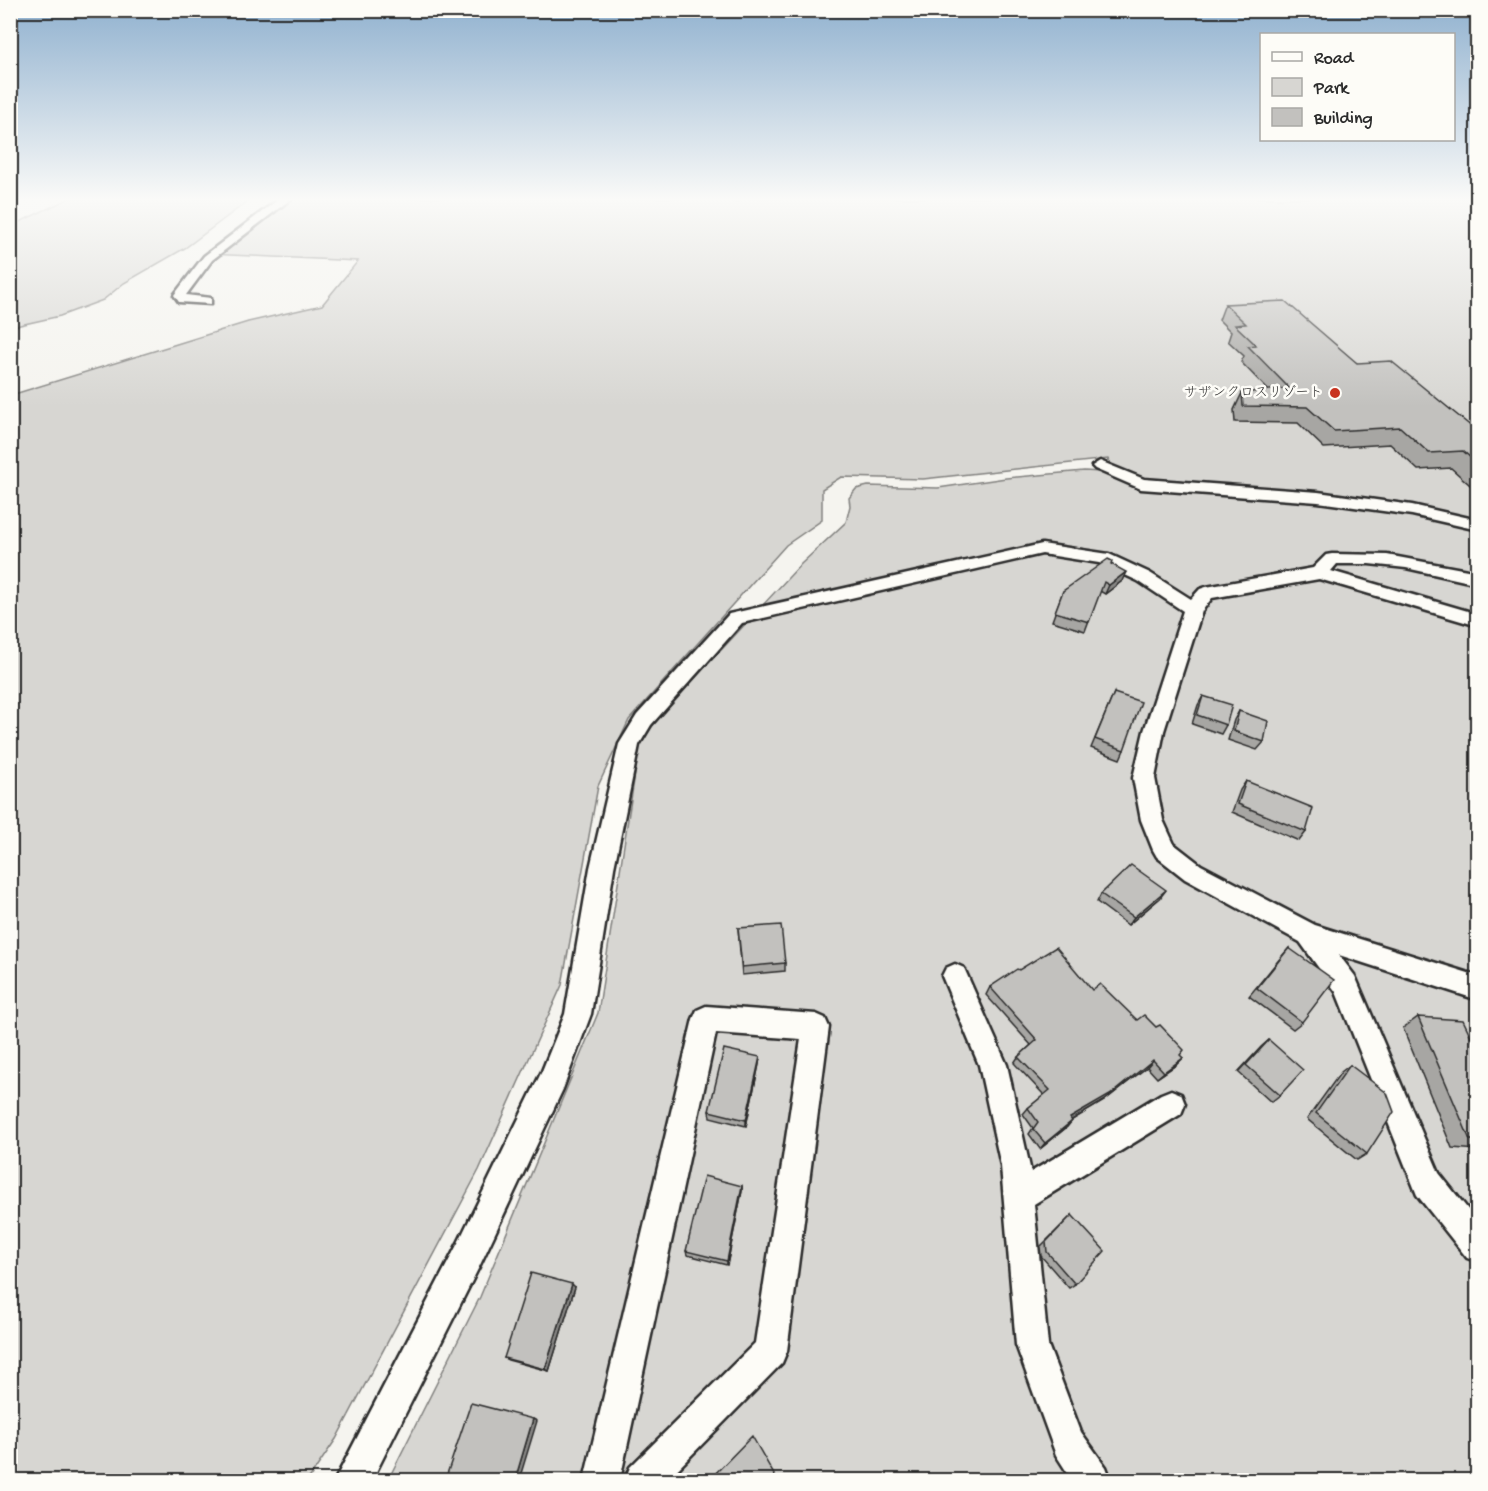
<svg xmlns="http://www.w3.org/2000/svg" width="1488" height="1491" font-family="'Gochi Hand','Klee One',sans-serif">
	<rect width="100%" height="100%" fill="#f5f4ef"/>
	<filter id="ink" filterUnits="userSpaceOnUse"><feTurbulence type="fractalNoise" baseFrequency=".0167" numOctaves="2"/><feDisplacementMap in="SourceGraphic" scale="12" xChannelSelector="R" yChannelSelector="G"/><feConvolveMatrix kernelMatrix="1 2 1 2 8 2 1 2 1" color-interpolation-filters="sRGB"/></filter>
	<g filter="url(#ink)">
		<path fill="#d7d6d2" stroke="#81807e" stroke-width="1.5" d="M70 198H252L185 248 124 283 103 300 60 316 11 327V226Z
			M287 198H733L735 203 740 201 737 198H1477V1480H388L480 1297 598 1013 639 748 656 720 801 564 846 522 850 506 849 498 856 489 868 486 938 488 1006 478 1084 471 1101 472 1121 480 1108 459 923 479 841 477 822 489V520L786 545 629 720 598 786 562 985 479 1170 336 1439 308 1480H11V395L248 322 322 305 358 261 209 254Z"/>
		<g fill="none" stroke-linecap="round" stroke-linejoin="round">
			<defs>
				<path id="street" d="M280 198H292L212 260 186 295 211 298V304L179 302 174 295 204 256Z
					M1100 461 1144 479 1318 492 1412 505 1478 520V530L1412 515 1318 502 1141 489 1095 469 1092 466Z
					M1042 544 1109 554 1150 573 1191 599 1200 589 1206 587 1313 568 1326 555 1332 554 1387 555 1478 572V584L1406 568 1369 564H1337L1331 571 1478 614V626L1319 579 1212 598 1202 611 1164 731 1155 778 1163 820 1174 844 1201 865 1315 925 1478 976V1000L1339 955 1355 976 1439 1173 1478 1222V1262L1467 1258 1417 1195 1336 992 1300 942 1185 879 1157 857 1153 850 1141 820 1133 778 1144 731 1183 611 1138 581 1099 563 1042 554 742 623 651 725 639 745 614 868 591 1014 563 1089 480 1265 372 1480H335L458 1243 542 1071 565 1014 590 868 619 744 637 715 729 614Z
					M955 964 964 968 1007 1065 1031 1172 1161 1094 1171 1090 1181 1094 1185 1104 1181 1114 1034 1204 1048 1345 1081 1432 1106 1467 1111 1480H1072L1056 1455 1016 1345 1001 1166 979 1065 942 976 946 968Z
					M706 1006 816 1014 825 1018 829 1027 787 1351 782 1363 667 1480H625L630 1467 755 1343 801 1039 716 1033 620 1480H584L693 1019 697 1010Z"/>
			</defs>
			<use href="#street" stroke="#2b2b2b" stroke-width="5"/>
			<use href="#street" fill="#fdfcf7" fill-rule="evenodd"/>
		</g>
		<path fill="#a7a6a3" stroke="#2b2b2b" stroke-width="1.5" d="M1225 304 1357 363 1478 432V492L1451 468 1418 470 1390 444 1324 448 1298 423 1235 422 1234 410 1242 393 1268 390 1241 362 1244 356 1228 341 1231 332 1219 320Z
			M1111 564 1122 581 1105 594 1100 591 1085 631 1052 621 1063 591Z
			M1114 693 1124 750 1120 759 1091 748Z
			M1203 696 1226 725 1221 734 1192 724 1198 705Z
			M1239 711 1264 742 1257 750 1228 740 1234 720Z
			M1246 781 1306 832 1299 841 1232 812 1240 790Z
			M1101 894 1160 898 1128 925 1097 902Z
			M738 928 785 963V971L742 975Z
			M1289 948 1302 1022 1293 1029 1249 996 1282 956Z
			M1019 970 1092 990 1137 1020 1183 1058 1176 1065 1157 1078 1147 1067 1104 1101 1072 1120 1067 1127 1040 1149 1029 1134 1033 1128 1023 1114 1028 1108 1044 1095 1014 1063 1018 1057 1031 1045 986 995 990 987Z
			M1418 1017 1478 1051V1150L1452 1148 1403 1028Z
			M1269 1040 1280 1095 1271 1102 1238 1072 1261 1047Z
			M760 1057 759 1064 746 1126 710 1117 709 1111Z
			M1350 1065 1367 1154 1357 1160 1307 1119 1341 1072Z
			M742 1186V1191L727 1265 687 1255 686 1251Z
			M1072 1215 1075 1284 1069 1288 1041 1256 1040 1247Z
			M575 1287 549 1371 508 1360 504 1358Z"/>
		<path fill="#888785" stroke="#2b2b2b" stroke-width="1.5" d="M1126 572 1122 581 1105 594 1109 585Z
			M1166 890 1160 898 1128 925 1134 917Z
			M760 1057 759 1064 746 1126V1120Z
			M1183 1058 1176 1065 1157 1078 1164 1072Z
			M1153 1060 1147 1067 1104 1101 1065 1124 1070 1118Z
			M1072 1121 1067 1127 1040 1149 1045 1143Z
			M742 1186V1191L727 1265V1261Z
			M572 1284 575 1287 549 1371 545 1369Z
			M533 1419 537 1421 519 1480H515Z"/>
		<path fill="#c2c1be" stroke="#2b2b2b" stroke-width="1.5" d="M1285 301 1357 363 1391 361 1478 432V464L1463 451 1429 453 1400 427 1334 431 1307 407 1243 406 1242 393 1289 388 1248 346 1256 345 1235 325 1246 324 1225 304Z
			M1108 559 1112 561 1111 564 1126 572 1109 585 1104 582 1089 622 1055 612 1063 591Z
			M1114 693 1141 702 1124 750 1095 739Z
			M1203 696 1232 705 1226 725 1197 715Z
			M1239 711 1268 721 1264 742 1234 731Z
			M1246 781 1313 808 1306 832 1238 804Z
			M1131 865 1166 890 1134 917 1101 894Z
			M781 925 785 963 742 967 738 928Z
			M1056 947 1092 990 1100 984 1137 1020 1144 1015 1156 1027 1160 1025 1184 1050 1180 1055 1183 1058 1164 1072 1153 1060 1110 1095 1070 1118 1072 1121 1045 1143 1033 1129 1038 1122 1028 1108 1050 1090 1018 1057 1037 1040 990 987 1017 969 1019 970Z
			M1289 948 1334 980 1302 1022 1257 988Z
			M1418 1017 1463 1020 1478 1051V1140H1470Z
			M1269 1040 1303 1070 1280 1095 1246 1065Z
			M724 1049 760 1057 746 1120 709 1111Z
			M1350 1065 1387 1093 1394 1112 1367 1154 1316 1113Z
			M704 1176 742 1186 727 1261 686 1251Z
			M1072 1215 1105 1251 1075 1284 1047 1252 1046 1242Z
			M531 1273 572 1284 545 1369 504 1358Z
			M471 1403 533 1419 515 1480H445Z
			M752 1436 777 1480H709Z"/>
	</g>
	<linearGradient id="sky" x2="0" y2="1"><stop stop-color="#90b1cf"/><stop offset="0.49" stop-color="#fafaf8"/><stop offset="1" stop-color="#fafaf8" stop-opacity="0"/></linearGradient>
	<rect width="1488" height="407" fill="url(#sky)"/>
	<circle fill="#c8321e" stroke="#fdfcf7" stroke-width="2" cx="1335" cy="393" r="6"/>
	<g text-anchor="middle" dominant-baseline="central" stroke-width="5" stroke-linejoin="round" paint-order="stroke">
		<g font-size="14" fill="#2b2b2b" stroke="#fdfcf7" text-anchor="end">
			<text x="1323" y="393">サザンクロスリゾート</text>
		</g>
	</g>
	<rect width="1488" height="1491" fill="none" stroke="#fdfcf7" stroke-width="36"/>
	<rect x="18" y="18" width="1452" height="1455" fill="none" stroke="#2b2b2b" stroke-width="2" filter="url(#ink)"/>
	<rect x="1260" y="33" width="195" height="108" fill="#fdfcf7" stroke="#a9a8a5" stroke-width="1.5"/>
	<rect x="1272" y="52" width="30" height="9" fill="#fdfcf7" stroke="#a9a8a5" stroke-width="1.5"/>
	<text x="1314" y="63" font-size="18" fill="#2b2b2b">Road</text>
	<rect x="1272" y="78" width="30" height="18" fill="#d7d6d2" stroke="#a9a8a5" stroke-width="1.5"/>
	<text x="1314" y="93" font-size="18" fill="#2b2b2b">Park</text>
	<rect x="1272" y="108" width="30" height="18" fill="#c2c1be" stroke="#a9a8a5" stroke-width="1.5"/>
	<text x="1314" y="123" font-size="18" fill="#2b2b2b">Building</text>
</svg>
